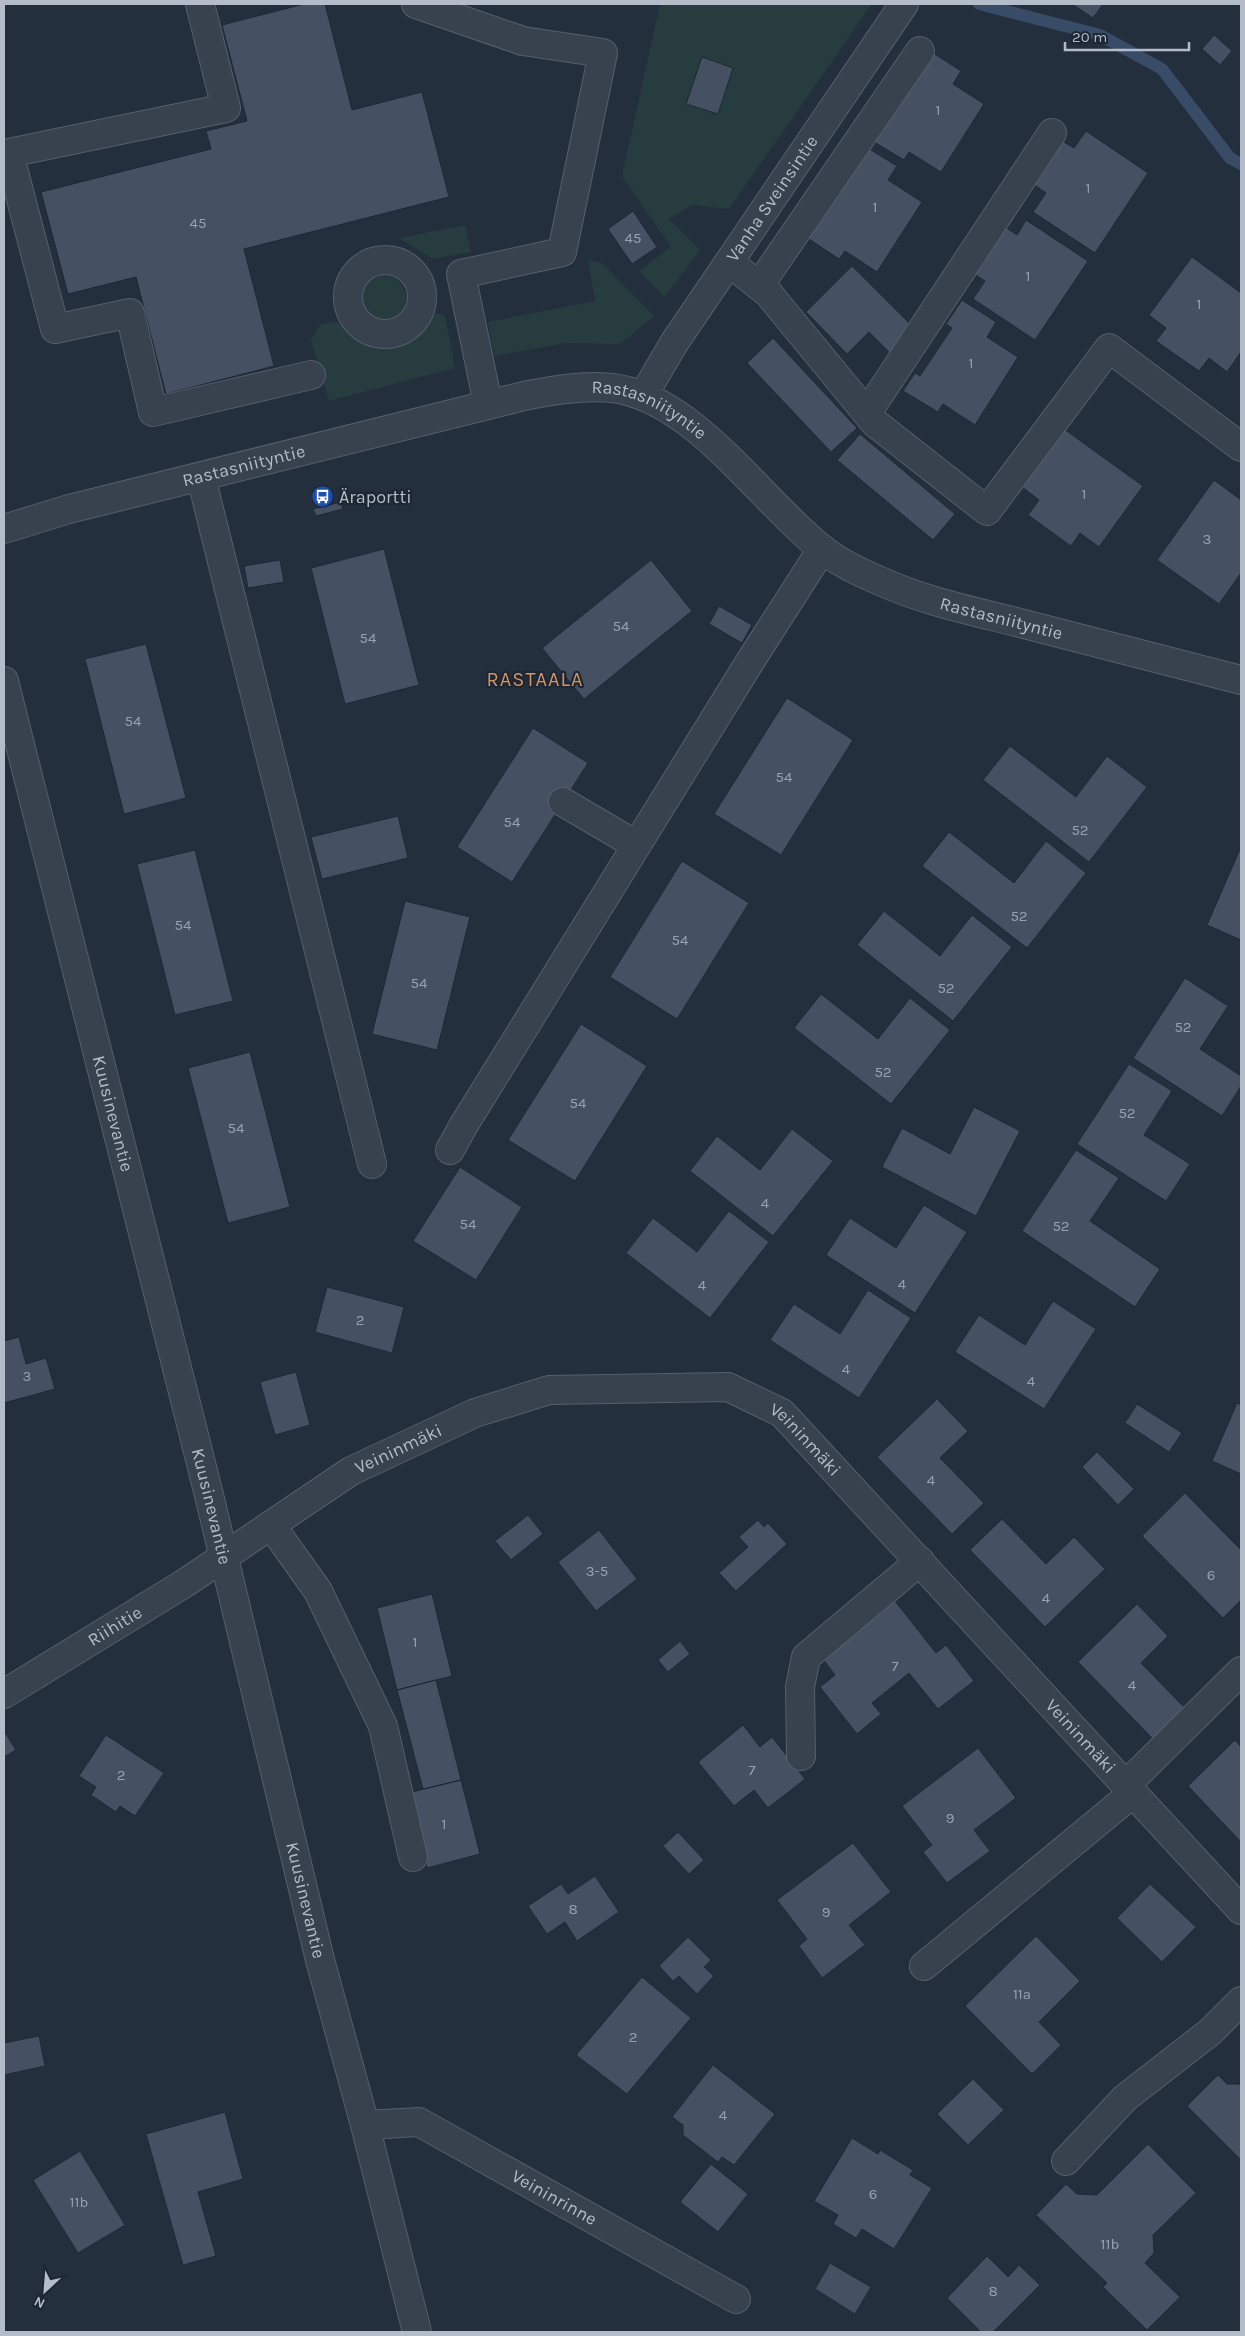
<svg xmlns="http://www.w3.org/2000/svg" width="1245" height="2336" font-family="Karla,sans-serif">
	<rect width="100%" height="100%" fill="#242f3e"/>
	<path fill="#263c3f" d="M660 4H872L729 209 692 205 669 219 700 250 665 297 639 271 671 247 622 176Z
		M465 225 471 252 433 259 399 238Z
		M588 260 602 263 654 316 620 344 566 343 494 356 488 322 595 301Z
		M360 298a23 23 0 1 1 46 0a23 23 0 1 1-46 0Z
		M426 312H434L445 316 455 368 329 401 311 339 321 324 336 322 371 343 392 346 414 332Z"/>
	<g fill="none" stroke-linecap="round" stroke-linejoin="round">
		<path stroke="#394c67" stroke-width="12" d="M979 4 1100 35 1162 69 1230 158 1241 164"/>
	</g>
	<path fill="#455162" stroke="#1f2835" d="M304 4H325L352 110 422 92 449 197 244 249 274 366 166 394 136 277 68 294 41 192 211 149 206 131 247 121 222 25Z
		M1072 4H1103L1093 18Z
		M1214 35 1232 51 1220 65 1202 49Z
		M927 49 961 71 953 84 984 104 941 172 909 152 904 160 869 139Z
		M702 57 733 68 718 114 686 104Z
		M1086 131 1148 173 1095 253 1033 212 1046 193 1030 182 1059 139 1074 148Z
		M863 145 897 166 888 180 922 202 877 272 845 251 839 259 803 235 819 211 825 215 854 171Z
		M633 211 657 247 632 264 608 229Z
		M1026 220 1088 261 1035 340 973 299 985 281 970 271 1001 224 1017 235Z
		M1192 257 1241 293V352L1227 372 1209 358 1199 371 1156 341 1166 328 1149 315Z
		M852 266 914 328 890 353 869 332 847 354 806 312Z
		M962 300 996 322 987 337 1018 357 975 425 943 404 938 412 903 391 915 373 920 376 952 328 946 324Z
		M773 338 857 428 831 452 747 363Z
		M1064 429 1143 486 1099 547 1080 533 1071 546 1028 515 1039 500 1022 487Z
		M860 434 955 514 933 540 837 460Z
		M1214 480 1241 500V573L1219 604 1157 560Z
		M341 502 343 509 316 516 313 509Z
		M384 549 419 685 345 704 311 568Z
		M280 560 284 582 248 588 244 566Z
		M651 560 692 611 584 699 542 648Z
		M719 606 752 625 742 643 709 624Z
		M146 644 186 798 124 814 85 659Z
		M787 698 853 740 781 855 714 814Z
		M533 728 588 763 512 882 457 847Z
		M1010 746 1076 797 1107 756 1147 787 1089 862 983 780Z
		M398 816 408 858 322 879 311 837Z
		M949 832 1014 883 1046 841 1086 873 1027 948 922 866Z
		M1240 849 1241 850V940L1207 925Z
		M195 850 233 1001 175 1015 137 864Z
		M682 861 749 903 677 1019 610 977Z
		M405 901 470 917 437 1050 372 1034Z
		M884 911 940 956 972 915 1012 947 953 1021 857 945Z
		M1185 978 1228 1006 1200 1049 1241 1076V1086L1222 1116 1133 1058Z
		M821 994 878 1039 910 998 950 1030 891 1104 794 1028Z
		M581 1024 647 1066 575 1181 508 1140Z
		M250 1052 290 1207 228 1223 188 1068Z
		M1129 1064 1172 1091 1144 1135 1190 1164 1166 1201 1077 1144Z
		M974 1107 1020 1131 976 1216 882 1167 902 1128 950 1154Z
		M792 1129 833 1161 773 1236 690 1171 717 1136 760 1170Z
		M1076 1150 1119 1178 1090 1221 1160 1269 1135 1307 1022 1231Z
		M460 1167 522 1207 476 1280 413 1241Z
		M924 1205 967 1232 915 1313 826 1255 850 1218 896 1248Z
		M729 1211 769 1242 710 1318 626 1253 653 1218 697 1252Z
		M327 1287 404 1307 392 1353 315 1332Z
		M868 1290 911 1318 859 1398 770 1340 794 1304 840 1334Z
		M1053 1301 1096 1329 1044 1409 955 1352 979 1315 1025 1345Z
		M19 1337 26 1364 46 1358 55 1389 4 1403V1341Z
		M296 1372 310 1425 275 1435 260 1382Z
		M937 1399 968 1431 940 1458 984 1503 952 1534 877 1457Z
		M1237 1403 1241 1405V1474L1212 1461Z
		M1137 1404 1182 1433 1169 1452 1125 1423Z
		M1097 1452 1134 1489 1118 1505 1082 1467Z
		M1185 1493 1241 1550V1600L1223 1618 1142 1536Z
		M528 1515 543 1534 511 1560 495 1541Z
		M1002 1519 1046 1564 1074 1537 1105 1569 1045 1627 970 1550Z
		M758 1520 764 1527 768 1523 787 1544 736 1591 719 1573 748 1547 739 1537Z
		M599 1530 637 1579 596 1611 558 1562Z
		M432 1594 452 1676 397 1690 377 1608Z
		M895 1601 936 1653 946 1645 974 1681 938 1709 909 1673 872 1703 881 1714 857 1734 820 1687 835 1675 823 1659Z
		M1137 1604 1168 1636 1141 1663 1185 1708 1153 1739 1078 1662Z
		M680 1641 690 1654 668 1672 658 1660Z
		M436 1680 461 1780 423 1789 397 1690Z
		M743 1725 760 1747 772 1737 805 1779 768 1808 754 1790 734 1806 698 1762Z
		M4 1731 16 1750 4 1757Z
		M106 1735 164 1773 135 1816 120 1806 116 1812 91 1795 96 1787 79 1776Z
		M1235 1740 1241 1747V1842L1188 1786Z
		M978 1748 1016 1798 974 1830 990 1851 947 1883 923 1852 932 1845 902 1806Z
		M461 1780 480 1854 427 1868 408 1793Z
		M678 1832 704 1860 689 1874 663 1846Z
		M853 1843 891 1892 849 1925 865 1945 822 1978 799 1946 807 1939 777 1900Z
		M595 1876 619 1912 577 1941 565 1922 547 1934 528 1906 561 1884 568 1894Z
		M1150 1884 1196 1927 1162 1962 1117 1918Z
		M1036 1936 1080 1981 1039 2022 1061 2045 1032 2074 965 2006Z
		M688 1937 711 1960 704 1967 714 1976 697 1994 679 1976 673 1981 659 1966Z
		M642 1977 691 2018 627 2094 576 2055Z
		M39 2036 45 2066 4 2075V2043Z
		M713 2065 775 2114 734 2165 722 2157 718 2162 683 2135V2125L672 2117Z
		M1218 2075 1227 2084H1239L1241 2086V2160L1187 2106Z
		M973 2079 1004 2110 968 2145 937 2114Z
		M225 2112 243 2179 198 2192 216 2256 183 2265 146 2134Z
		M852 2138 878 2154 880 2150 913 2170 910 2175 932 2188 894 2249 862 2229 856 2238 833 2224 838 2215 814 2201Z
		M1148 2144 1196 2193 1153 2235 1154 2253 1145 2263 1180 2297 1147 2330 1103 2287 1107 2283 1036 2215 1066 2184 1077 2194 1097 2195Z
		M80 2151 125 2225 78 2253 33 2180Z
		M711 2164 748 2194 718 2232 680 2202Z
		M987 2256 1008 2277 1019 2265 1040 2285 993 2332H981L947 2298Z
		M830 2263 871 2287 855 2314 815 2289Z"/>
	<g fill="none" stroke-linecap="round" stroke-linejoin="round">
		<defs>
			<g id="minor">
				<path d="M200 4 226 108 9 153 55 329 130 313 153 412 311 375"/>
				<path d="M416 4 523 41 603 53 562 252 461 274 488 404"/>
				<circle cx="385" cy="297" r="37"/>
				<path d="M729 262 768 293 875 423 987 511 1109 348 1241 447"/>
				<path d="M759 286 920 51"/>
				<path id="s1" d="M643 396 674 343 904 4"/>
				<path d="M867 413 1052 133"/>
				<path d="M201 477 372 1164"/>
				<path id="s2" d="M4 529 69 509 524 396C553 390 583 385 612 388 693 397 761 501 822 549 838 562 859 572 878 580 923 601 973 611 1020 623 1094 642 1168 661 1241 680"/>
				<path id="s3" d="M4 681 209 1495 320 1960 365 2125 417 2332"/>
				<path d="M563 802 636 845"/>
				<path d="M450 1150 462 1128 751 660 822 549"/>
				<path d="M271 1525 318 1591 383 1726 413 1857"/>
				<path id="s4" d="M4 1694 185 1583 351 1471 475 1413 549 1390 728 1387 782 1413 1241 1910"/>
				<path d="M801 1756 800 1687 806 1657 920 1561"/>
				<path d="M1126 1785 1241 1671"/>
				<path d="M924 1966 1133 1793"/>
				<path id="s5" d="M365 2125 419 2122 736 2299"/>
				<path d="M1066 2161 1125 2098 1210 2032 1241 2001"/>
			</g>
		</defs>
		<use href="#minor" stroke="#565f6c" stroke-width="30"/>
		<use href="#minor" stroke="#38414e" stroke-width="28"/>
	</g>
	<defs>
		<symbol id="bus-disc" viewBox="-11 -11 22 22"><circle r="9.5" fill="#1a4fb4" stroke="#1d2633"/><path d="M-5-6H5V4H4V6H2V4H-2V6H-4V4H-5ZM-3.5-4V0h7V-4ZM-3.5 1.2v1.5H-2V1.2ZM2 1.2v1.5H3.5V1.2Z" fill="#fff"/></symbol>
	</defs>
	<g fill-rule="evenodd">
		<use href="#bus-disc" x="310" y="484" width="25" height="25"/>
	</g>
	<g text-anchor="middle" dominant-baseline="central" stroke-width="4.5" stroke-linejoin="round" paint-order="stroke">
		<g font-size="15" fill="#98a1af">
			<text x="938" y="110">1</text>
			<text x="1088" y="188">1</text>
			<text x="875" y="207">1</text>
			<text x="198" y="223">45</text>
			<text x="633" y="238">45</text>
			<text x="1028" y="276">1</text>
			<text x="1199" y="304">1</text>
			<text x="971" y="363">1</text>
			<text x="1084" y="494">1</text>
			<text x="1207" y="539">3</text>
			<text x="621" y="626">54</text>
			<text x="368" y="638">54</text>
			<text x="133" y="721">54</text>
			<text x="784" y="777">54</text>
			<text x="512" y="822">54</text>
			<text x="1080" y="830">52</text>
			<text x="1019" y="916">52</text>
			<text x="183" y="925">54</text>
			<text x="680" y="940">54</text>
			<text x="419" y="983">54</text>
			<text x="946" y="988">52</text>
			<text x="1183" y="1027">52</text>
			<text x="883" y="1072">52</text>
			<text x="578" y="1103">54</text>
			<text x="1127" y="1113">52</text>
			<text x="236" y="1128">54</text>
			<text x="765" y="1203">4</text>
			<text x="468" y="1224">54</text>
			<text x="1061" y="1226">52</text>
			<text x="902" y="1284">4</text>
			<text x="702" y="1285">4</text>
			<text x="360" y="1320">2</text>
			<text x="846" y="1369">4</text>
			<text x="27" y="1376">3</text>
			<text x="1031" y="1381">4</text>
			<text x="931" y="1480">4</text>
			<text x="597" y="1571">3-5</text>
			<text x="1211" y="1575">6</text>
			<text x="1046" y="1598">4</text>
			<text x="415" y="1642">1</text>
			<text x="895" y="1666">7</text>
			<text x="1132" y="1685">4</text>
			<text x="752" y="1770">7</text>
			<text x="121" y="1775">2</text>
			<text x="950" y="1818">9</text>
			<text x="444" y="1824">1</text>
			<text x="573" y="1909">8</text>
			<text x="826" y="1912">9</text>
			<text x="1022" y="1994">11a</text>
			<text x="633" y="2037">2</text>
			<text x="723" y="2115">4</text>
			<text x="873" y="2194">6</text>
			<text x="79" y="2202">11b</text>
			<text x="1110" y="2244">11b</text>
			<text x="993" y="2291">8</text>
		</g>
		<g font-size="18" fill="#b4bcc9" stroke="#1d2633">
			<text stroke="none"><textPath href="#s1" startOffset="236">Vanha Sveinsintie</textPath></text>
			<text stroke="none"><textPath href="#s2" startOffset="668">Rastasniityntie</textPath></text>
			<text stroke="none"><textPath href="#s2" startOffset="248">Rastasniityntie</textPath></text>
			<text stroke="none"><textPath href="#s2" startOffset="1088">Rastasniityntie</textPath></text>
			<text stroke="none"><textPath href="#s3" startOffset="446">Kuusinevantie</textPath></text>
			<text stroke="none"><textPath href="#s4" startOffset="901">Veininmäki</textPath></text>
			<text stroke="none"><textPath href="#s4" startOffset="465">Veininmäki</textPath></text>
			<text stroke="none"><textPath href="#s3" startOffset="851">Kuusinevantie</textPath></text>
			<text stroke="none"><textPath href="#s4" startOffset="130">Riihitie</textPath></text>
			<text stroke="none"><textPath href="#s4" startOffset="1306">Veininmäki</textPath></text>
			<text stroke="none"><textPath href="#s3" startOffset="1256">Kuusinevantie</textPath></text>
			<text stroke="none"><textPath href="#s5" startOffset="209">Veininrinne</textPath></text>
		</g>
		<g font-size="18" fill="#b4bcc9" stroke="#1d2633" text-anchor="start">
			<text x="339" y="497">Äraportti</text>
		</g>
		<g font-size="20" letter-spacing="1" fill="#d59563" stroke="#1d2633">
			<text x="535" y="679">RASTAALA</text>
		</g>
	</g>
	<rect width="1245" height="2336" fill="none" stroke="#b4bcc9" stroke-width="10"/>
	<g transform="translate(45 2291) rotate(206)" stroke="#1d2633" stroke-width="4" paint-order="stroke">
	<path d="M0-4L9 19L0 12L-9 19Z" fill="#b4bcc9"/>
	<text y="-8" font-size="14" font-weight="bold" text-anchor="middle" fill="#b4bcc9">N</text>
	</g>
	<path d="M1065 42v8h124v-8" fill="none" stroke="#b4bcc9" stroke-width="2.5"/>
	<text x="1072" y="42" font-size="15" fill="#b4bcc9" stroke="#1d2633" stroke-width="4" paint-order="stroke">20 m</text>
</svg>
